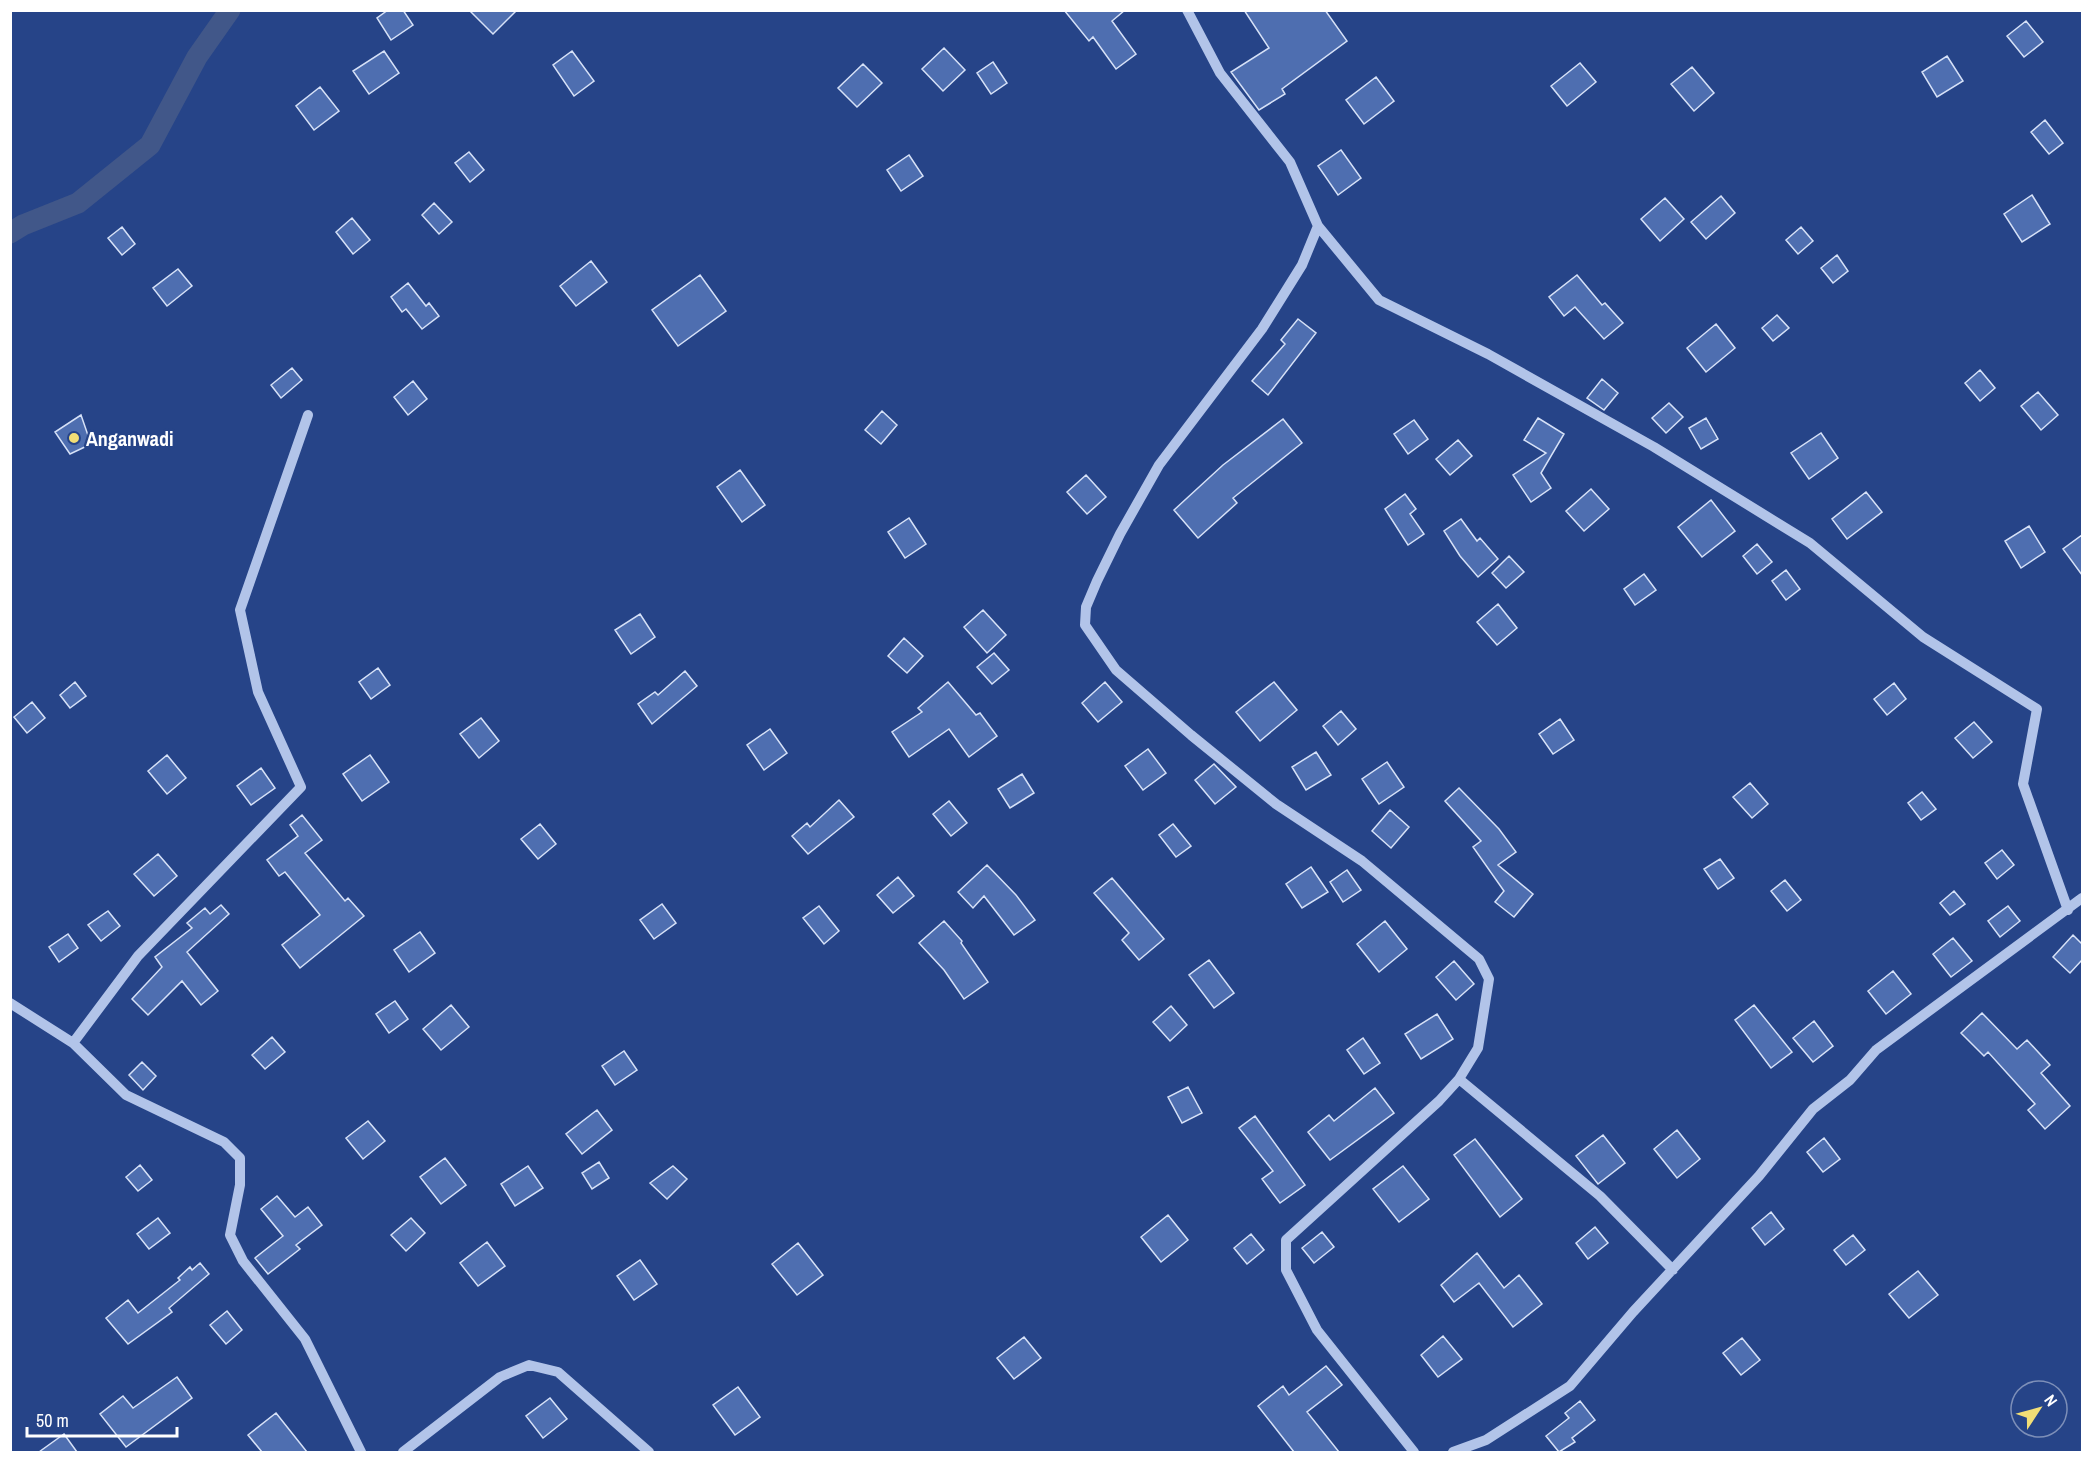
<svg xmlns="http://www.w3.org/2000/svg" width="2093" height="1463" font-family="'Archivo Narrow',sans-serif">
	<rect width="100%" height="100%" fill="#264488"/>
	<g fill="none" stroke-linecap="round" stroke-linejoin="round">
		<path stroke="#415789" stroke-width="21" d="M10 233 23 225 78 203 150 145 197 57 230 10"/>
	</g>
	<path fill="#4e6eb0" stroke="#d6e1f7" stroke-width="1.5" d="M388 10H403L413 25 391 40 377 18Z
		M469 10H517L493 34Z
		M1064 10H1125L1112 21 1136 54 1116 69 1093 37 1089 41Z
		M1244 10H1325L1347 41 1282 89 1285 94 1259 110 1231 72 1269 48Z
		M2026 21 2043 42 2024 57 2007 36Z
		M944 48 965 70 943 91 922 69Z
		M384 51 399 73 369 94 353 71Z
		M572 51 594 81 574 96 553 65Z
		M1947 56 1963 81 1937 97 1922 72Z
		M993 62 1007 83 991 94 977 73Z
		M1580 63 1596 82 1567 106 1551 86Z
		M863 64 882 83 857 107 838 88Z
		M1692 67 1714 93 1694 111 1671 84Z
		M1376 77 1394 101 1364 124 1346 100Z
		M320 87 339 111 314 130 296 106Z
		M2045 120 2063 143 2049 154 2031 132Z
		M1341 150 1361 178 1338 195 1318 166Z
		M469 152 484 170 470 182 455 163Z
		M909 155 923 176 901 191 887 170Z
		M2032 195 2050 224 2022 242 2004 214Z
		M1721 196 1735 213 1706 239 1691 222Z
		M1665 198 1684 219 1660 241 1641 219Z
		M434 203 452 222 439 234 422 215Z
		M352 218 370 240 353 254 336 232Z
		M122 227 135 244 122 255 108 238Z
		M1801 227 1813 241 1798 254 1786 240Z
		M1837 255 1848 271 1833 283 1821 268Z
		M591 261 607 282 576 306 560 286Z
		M178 269 192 286 167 306 153 288Z
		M700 275 726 311 678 346 652 310Z
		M1577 275 1602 305 1605 303 1623 323 1604 339 1575 307 1564 316 1549 297Z
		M408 283 426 306 429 303 439 316 422 329 406 309 402 312 391 297Z
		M1777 315 1789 328 1773 341 1762 328Z
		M1298 319 1316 333 1268 395 1252 381 1285 344 1281 340Z
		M1716 324 1735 348 1706 372 1687 348Z
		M292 368 302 380 281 398 271 385Z
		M1980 370 1995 388 1980 401 1965 383Z
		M1602 379 1618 393 1604 410 1587 398Z
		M413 381 427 399 408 415 394 397Z
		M2038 392 2058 415 2041 430 2021 406Z
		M1669 403 1683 417 1666 433 1652 418Z
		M882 411 897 425 881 444 865 430Z
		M81 415 91 444 70 454 55 432Z
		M1538 418 1564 434 1541 473 1551 488 1531 502 1513 475 1546 453 1524 440Z
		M1706 418 1718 439 1701 449 1689 428Z
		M1283 419 1302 443 1233 498 1237 503 1198 538 1174 510 1223 465Z
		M1414 420 1428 439 1408 454 1394 434Z
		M1821 433 1838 458 1809 479 1791 453Z
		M1458 440 1472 456 1450 475 1436 459Z
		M740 470 765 505 742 522 717 487Z
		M1086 475 1106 497 1087 514 1067 492Z
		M1591 489 1609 509 1584 531 1566 511Z
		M1866 492 1882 512 1847 539 1832 519Z
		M1405 494 1416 509 1410 514 1424 534 1408 545 1385 509Z
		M1711 500 1735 531 1702 557 1678 527Z
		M909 518 926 544 905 558 888 532Z
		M1461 519 1477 541 1480 538 1498 559 1478 577 1460 556 1444 531Z
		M2029 526 2045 552 2021 568 2005 541Z
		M2082 535V575L2063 549Z
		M1757 544 1772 562 1757 574 1743 556Z
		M1509 556 1524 572 1506 588 1492 573Z
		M1786 570 1800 589 1786 600 1772 581Z
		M1644 574 1656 590 1635 605 1624 589Z
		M1498 604 1517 628 1497 645 1477 622Z
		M983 610 1006 635 987 653 964 627Z
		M640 614 655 637 631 654 615 630Z
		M904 638 923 656 907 673 888 656Z
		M994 653 1009 670 992 684 977 667Z
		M378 668 390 685 371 699 359 682Z
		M685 671 697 686 652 724 638 704 655 692 658 695Z
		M75 682 86 696 70 708 60 695Z
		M948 682 976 715 980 713 997 736 969 757 949 729 909 757 892 732 922 712 918 708Z
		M1105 682 1122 702 1098 722 1082 703Z
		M1274 682 1297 710 1260 741 1236 712Z
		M1894 683 1906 699 1887 715 1874 699Z
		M32 702 45 718 27 733 14 717Z
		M1341 711 1356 729 1338 745 1323 726Z
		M481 718 499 741 479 758 460 734Z
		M1560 719 1574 740 1553 754 1539 734Z
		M1974 722 1992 742 1973 758 1955 738Z
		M770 729 787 753 764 770 747 745Z
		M1148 749 1166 773 1143 790 1125 766Z
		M1316 752 1331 775 1306 790 1292 767Z
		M167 755 186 778 167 794 148 771Z
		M370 755 389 782 362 801 343 774Z
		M1387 762 1404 787 1379 804 1362 779Z
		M1214 764 1236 787 1215 804 1195 780Z
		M261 768 275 788 251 805 237 786Z
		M1022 774 1034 793 1010 808 998 789Z
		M1750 783 1768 804 1752 818 1733 797Z
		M1459 788 1499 829 1516 852 1498 865 1533 894 1514 917 1495 902 1504 891 1473 847 1481 841 1445 801Z
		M1922 792 1936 809 1921 820 1908 803Z
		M839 800 854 817 808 854 792 836 807 823 810 827Z
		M949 801 967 823 951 836 933 814Z
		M1390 810 1409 827 1391 848 1372 831Z
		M302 815 322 840 305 853 345 901 348 898 364 916 300 968 282 945 320 915 285 872 279 876 267 860 298 836 290 825Z
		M540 824 556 844 538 859 521 839Z
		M1173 824 1191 846 1176 857 1159 835Z
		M2002 850 2014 865 1997 879 1985 863Z
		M158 854 177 876 154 896 134 874Z
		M1720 859 1734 878 1718 889 1704 869Z
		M987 865 1016 895 1035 920 1014 935 984 896 973 908 958 892Z
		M1311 867 1328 892 1302 908 1286 884Z
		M1347 870 1361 890 1343 902 1330 882Z
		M898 877 914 896 893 913 877 895Z
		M1112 878 1164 939 1139 960 1122 940 1129 933 1094 893Z
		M1785 880 1801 900 1787 911 1771 891Z
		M1954 891 1965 904 1950 915 1940 903Z
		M662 904 676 923 654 939 640 920Z
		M221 905 229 914 187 952 218 991 201 1005 182 981 148 1015 132 999 162 967 155 957 192 928 187 923 205 908 210 914Z
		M819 906 839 931 824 944 803 918Z
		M2008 906 2020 921 2000 937 1988 921Z
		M108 911 120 926 101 941 88 925Z
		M944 921 962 941 961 943 988 982 964 999 944 970 919 943Z
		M1385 921 1407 949 1379 972 1357 944Z
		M420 932 435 953 409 972 394 950Z
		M68 934 78 948 59 962 49 947Z
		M2073 935 2082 944V960L2070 973 2053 957Z
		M1953 938 1972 961 1951 977 1933 954Z
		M1209 960 1234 993 1214 1008 1189 975Z
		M1454 961 1474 984 1456 1000 1436 977Z
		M1893 971 1911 994 1886 1014 1868 991Z
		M395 1001 408 1019 389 1033 376 1014Z
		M451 1005 469 1027 441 1050 423 1029Z
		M1754 1005 1792 1052 1771 1068 1735 1020Z
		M1171 1006 1187 1025 1170 1041 1153 1022Z
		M1982 1013 2017 1049 2027 1040 2050 1065 2041 1073 2070 1106 2045 1129 2028 1110 2035 1104 1988 1052 1984 1056 1961 1033Z
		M1437 1014 1453 1039 1421 1059 1405 1034Z
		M1814 1021 1833 1046 1813 1062 1793 1038Z
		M272 1037 285 1052 265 1069 252 1055Z
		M1363 1038 1380 1063 1364 1074 1347 1050Z
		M624 1051 637 1070 615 1085 602 1066Z
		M142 1062 156 1076 143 1090 129 1075Z
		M1188 1087 1202 1113 1182 1123 1168 1097Z
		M1375 1088 1394 1113 1330 1160 1308 1132 1329 1115 1334 1121Z
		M597 1110 612 1130 582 1154 566 1134Z
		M1255 1116 1305 1185 1280 1203 1262 1179 1273 1171 1239 1128Z
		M368 1121 385 1141 363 1159 346 1138Z
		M1677 1130 1700 1159 1677 1178 1654 1149Z
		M1603 1135 1625 1163 1598 1184 1576 1156Z
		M1824 1138 1840 1159 1823 1172 1807 1152Z
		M1475 1139 1522 1199 1500 1217 1454 1155Z
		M445 1158 466 1185 441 1204 420 1177Z
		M599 1162 609 1178 592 1189 582 1173Z
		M140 1165 152 1180 138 1191 126 1177Z
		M528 1166 543 1188 515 1206 501 1184Z
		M673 1166 687 1179 667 1199 650 1183Z
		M1403 1166 1429 1199 1399 1222 1373 1189Z
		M277 1196 295 1217 308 1207 322 1225 296 1245 300 1249 268 1274 255 1258 283 1236 261 1209Z
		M1771 1212 1784 1229 1765 1245 1752 1228Z
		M1168 1215 1188 1240 1161 1262 1141 1237Z
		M158 1218 170 1233 149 1249 137 1234Z
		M411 1218 425 1233 406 1251 391 1235Z
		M1595 1227 1608 1243 1588 1259 1576 1243Z
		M1322 1232 1334 1247 1314 1263 1302 1248Z
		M1251 1234 1264 1250 1247 1264 1234 1248Z
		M1853 1235 1865 1250 1846 1265 1834 1250Z
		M487 1242 505 1266 478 1286 460 1263Z
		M798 1243 823 1275 797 1295 772 1264Z
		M1477 1253 1504 1288 1519 1275 1542 1304 1513 1327 1479 1283 1454 1302 1441 1285Z
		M640 1260 657 1284 634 1300 617 1276Z
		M200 1263 209 1274 169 1308 172 1312 128 1344 106 1318 128 1300 138 1313 180 1280 178 1278 190 1267 192 1270Z
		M1918 1271 1938 1295 1909 1318 1889 1294Z
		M227 1311 242 1330 226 1344 210 1325Z
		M1443 1336 1462 1359 1438 1377 1421 1355Z
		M1024 1337 1041 1358 1014 1379 997 1358Z
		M1742 1338 1760 1360 1741 1375 1723 1353Z
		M1326 1366 1342 1385 1307 1412 1339 1452H1294L1258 1406 1283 1386 1289 1395Z
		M177 1377 192 1398 126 1447 100 1414 123 1396 133 1408Z
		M738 1387 760 1417 735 1435 713 1405Z
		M550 1398 567 1419 543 1438 526 1416Z
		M1580 1401 1595 1420 1572 1438 1575 1442 1559 1452 1546 1436 1569 1418 1565 1413Z
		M276 1413 307 1452H262L248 1435Z
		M64 1434 77 1452H39Z"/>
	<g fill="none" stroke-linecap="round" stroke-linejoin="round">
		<path stroke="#b2c4e9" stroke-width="10" d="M1187 10 1220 73 1290 162 1318 226 1379 300 1488 354 1654 447 1810 543 1923 637 2037 709 2023 784 2068 910
			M1318 226 1302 265 1262 329 1159 465 1120 534 1097 581 1086 607 1085 625 1116 670 1191 735 1276 804 1362 861 1479 959 1489 979 1478 1048 1459 1079 1439 1101 1286 1240V1270L1317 1330 1414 1452
			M10 1003 73 1043 126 1095 224 1142 240 1158V1185L230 1235 243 1261 305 1339 361 1452
			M73 1043 138 956 301 787 258 692 240 610 308 415
			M1459 1079 1600 1196 1673 1270
			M403 1452 500 1377 529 1365 558 1372 649 1452
			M1453 1452 1486 1440 1570 1386 1633 1312 1759 1176 1813 1109 1850 1080 1876 1050 2082 898"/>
	</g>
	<circle fill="#f2de76" stroke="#264488" stroke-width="2" cx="74" cy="438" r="6"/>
	<g text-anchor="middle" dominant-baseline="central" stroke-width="4.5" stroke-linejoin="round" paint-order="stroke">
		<g font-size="20" font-weight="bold" fill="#fff" stroke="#264488" text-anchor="start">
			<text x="86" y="438">Anganwadi</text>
		</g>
	</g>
	<rect width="2093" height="1463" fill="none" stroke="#ffffff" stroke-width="24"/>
	<g transform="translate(2039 1409) rotate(54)"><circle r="28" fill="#264488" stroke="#7d8fb8" stroke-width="1.5"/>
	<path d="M0-4.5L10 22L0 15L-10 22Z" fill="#f2de76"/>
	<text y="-9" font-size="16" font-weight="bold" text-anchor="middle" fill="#ffffff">N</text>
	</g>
	<path d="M27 1427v9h150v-9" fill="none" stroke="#ffffff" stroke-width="3"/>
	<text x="36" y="1427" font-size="18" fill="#ffffff" stroke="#264488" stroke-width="4.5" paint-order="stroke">50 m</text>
</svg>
